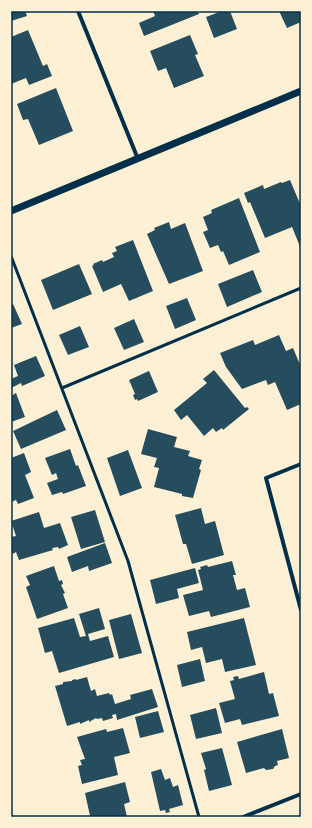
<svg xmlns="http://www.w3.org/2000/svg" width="312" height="828" font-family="Georgia,serif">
	<rect width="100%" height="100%" fill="#fdf0d5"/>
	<path fill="#264d5e" d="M11 11H25L27 16 11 21Z
		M153 11H198L199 14 144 36 139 23 155 16Z
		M222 11H230L237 29 214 38 206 17Z
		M279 11H301V22L287 28Z
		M28 30 43 66 47 64 52 76 29 85 26 78 11 84V37Z
		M190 35 198 54 195 55 204 76 174 88 166 68 158 71 150 51Z
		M56 88 73 131 39 145 28 119 23 120 17 104Z
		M290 180 301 206V249L292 227 265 238 250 202 248 203 244 193 263 185 264 189 281 182 282 183Z
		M239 198 260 252 229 265 223 251 221 252 218 245 210 248 203 232 208 230 203 217 212 213 211 210Z
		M169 222 171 229 185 223 203 271 169 284 147 234 155 230 154 228Z
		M133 240 153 291 129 301 121 284 103 292 92 266 94 265 93 264 102 260 103 262 114 257 112 253 117 251 115 247Z
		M79 264 92 294 53 310 41 280Z
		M253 270 262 292 227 307 218 284Z
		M187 298 196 320 175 329 166 306Z
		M13 304 22 324 11 328V305Z
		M134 319 144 342 124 350 114 328Z
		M80 326 89 347 68 355 59 335Z
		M279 335 286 351 293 348 301 367V404L287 410 275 382 268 385 266 380 242 389 226 367 220 353 253 340 255 345Z
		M36 356 45 376 22 386 21 383 11 388V379L18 376 14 365Z
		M214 370 245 408 247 407 249 409 223 430 222 428 216 432 213 428 204 436 187 415 181 420 174 410 207 383 203 379Z
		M149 371 158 392 138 401 137 399 135 400 133 395 135 394 129 380Z
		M16 393 25 417 11 422V396Z
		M57 410 66 430 21 449 13 431Z
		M148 429 177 437 174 447 190 451 188 456 202 460 199 469 201 470 193 498 182 496V494L154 487 159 468 154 467 157 458 141 454Z
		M70 449 76 466 78 465 86 486 63 494 62 492 52 495 47 483 58 479 56 473 52 475 45 458Z
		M128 450 142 488 120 496 107 458Z
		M24 453 31 472 25 475 34 498 18 504 16 500 11 502V458Z
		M201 508 205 524 215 521 224 555 192 564 186 544H183L175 515Z
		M95 510 105 542 81 549 71 517Z
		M39 512 44 528 60 523 68 545 59 549 58 547 52 548 53 550 19 560 16 552 13 554 11 546V537L16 536 11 521Z
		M105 543 112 563 89 571 88 566 72 572 67 557Z
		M232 561 236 575H233L237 590 245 588 250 607 211 617 209 611 189 616 183 595 203 590 198 570 201 569 200 567 207 565 208 567Z
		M54 566 59 581 62 580 63 584 61 585 65 593 63 594 68 608 37 619 26 587 30 585 26 576Z
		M195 568 199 583 177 589 179 598 156 604 150 580Z
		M99 608 105 629 88 634 90 641 108 636 114 657 59 673 52 651 45 653 38 628 74 618 80 637 86 636 79 614Z
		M131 614 142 653 119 659 109 620Z
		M244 618 256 665 225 672 222 659 206 663 202 647 191 650 187 632Z
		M200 659 205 681 182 687 177 665Z
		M264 672 269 694 273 693 279 716 242 725 240 719 225 723 219 703 235 699 230 681 234 680 233 677 238 676 239 679Z
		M87 677 91 691 95 689 97 696 109 693 110 695 112 694 115 704 131 699 130 695 152 689 158 707 117 720 116 714 112 715 113 718 103 721 102 718 97 719 96 718 89 722V720L80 724V722L67 726 55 686 63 684V682L72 681V680L76 679V680Z
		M216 708 222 733 196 739 190 715Z
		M158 711 164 732 140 738 135 717Z
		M123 728 130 753 114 757 118 775 82 784 78 766 82 765 80 760 85 759 77 737 106 729 107 732Z
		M282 729 289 758 277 761 278 765 275 766 273 769 266 770 264 768 246 773 237 742Z
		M222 748 232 785 209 791 204 770 206 769 201 753Z
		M161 769 165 780 170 778 173 787 178 785 183 805 169 809 170 812 166 813 165 810 160 811 151 772Z
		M125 782 130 802 124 804 127 817 90 816 85 793Z"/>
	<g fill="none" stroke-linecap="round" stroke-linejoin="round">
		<path stroke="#003049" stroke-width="3" d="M11 256 128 561 199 817
			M62 388 301 288"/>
		<path stroke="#003049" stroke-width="4" d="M78 11 138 159
			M301 464 266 478 301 610
			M243 817 301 794"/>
		<path stroke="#003049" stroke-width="7" d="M11 211 301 91"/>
	</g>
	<rect width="312" height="828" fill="none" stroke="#fdf0d5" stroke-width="24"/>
	<rect x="12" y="12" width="288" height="804" fill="none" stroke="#003049" stroke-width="1.5"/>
</svg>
